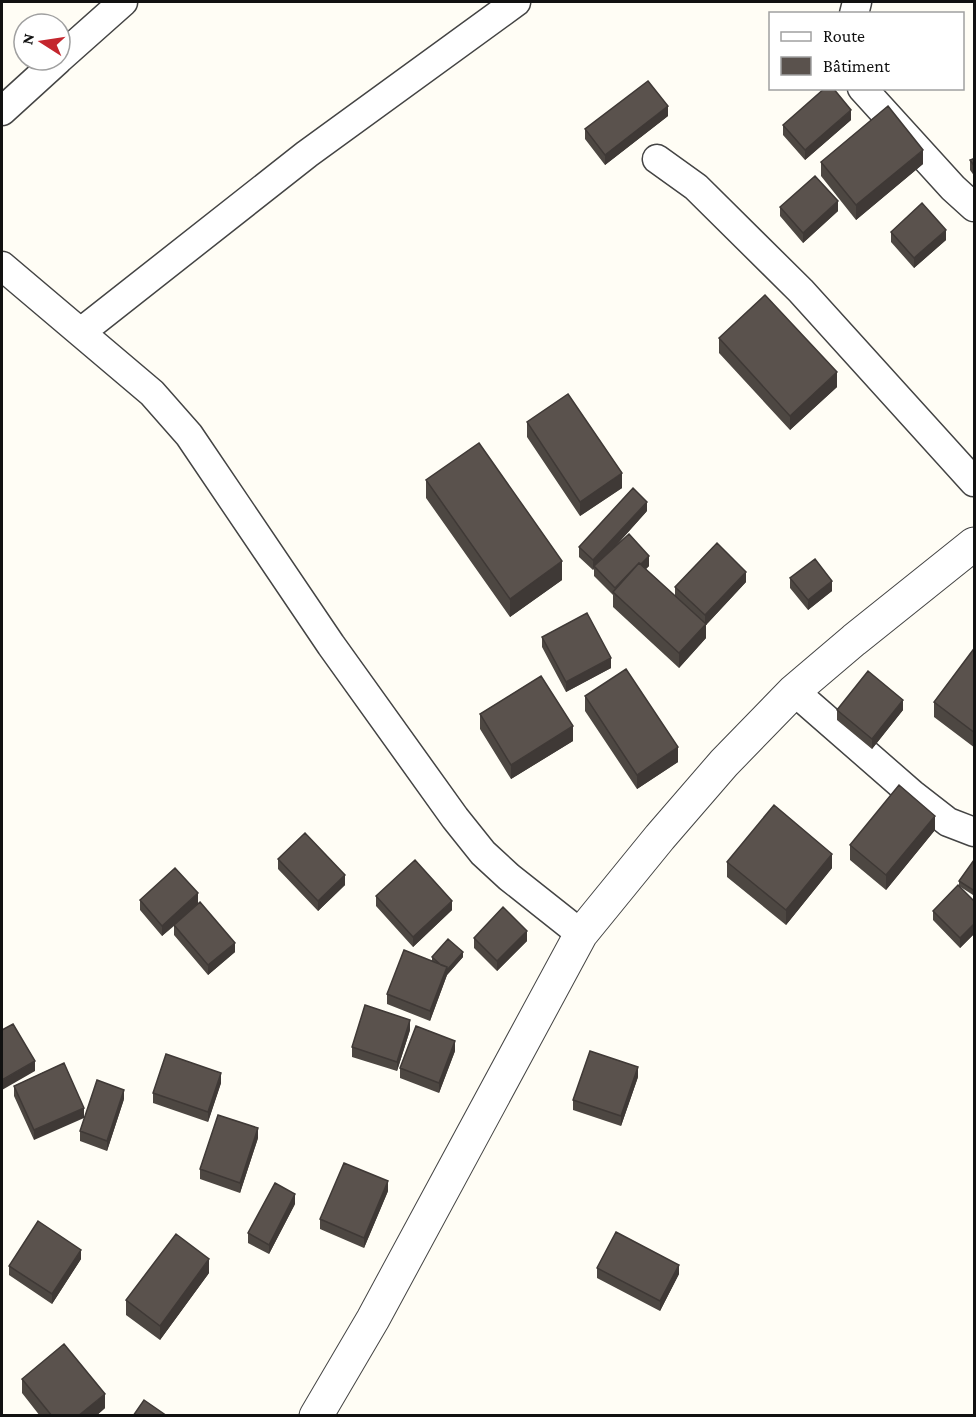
<svg xmlns="http://www.w3.org/2000/svg" width="976" height="1417" font-family="'Crimson Pro',serif">
	<rect width="100%" height="100%" fill="#fffdf5"/>
	<g fill="none" stroke-linecap="round" stroke-linejoin="round">
		<defs>
			<path id="minor" d="M854 14 857 2
				M60 58 123 2
				M862 88 953 188 974 207
				M2 111 58 60
				M657 159 696 187 801 291 974 482
				M2 266 152 393 189 435 331 645 455 818 483 853 509 877 581 934
				M81 332 307 154 516 2
				M794 691 912 794 948 822 974 832"/>
			<path id="tertiary" d="M316 1416 373 1319 581 934 660 837 724 763 794 691 854 640 974 544"/>
		</defs>
		<use href="#minor" stroke="#444" stroke-width="31"/>
		<use href="#tertiary" stroke="#444" stroke-width="35"/>
		<use href="#minor" stroke="#fff" stroke-width="28"/>
		<use href="#tertiary" stroke="#fff" stroke-width="33"/>
	</g>
	<path fill="#4d4742" d="M668 116 605 165 585 139V129Z
		M851 120 805 160 783 135V125Z
		M975 158V177L970 170V160Z
		M821 162 923 164 856 220 821 176Z
		M780 207 838 211 803 243 780 216Z
		M891 232 946 240 914 268 891 242Z
		M719 338 837 387 790 430 719 353Z
		M527 422 622 488 580 516 527 437Z
		M426 480 562 580 510 617 426 498Z
		M647 511 613 549 649 566 646 569 675 596V587L746 582 706 625V638L679 668 613 607V595L594 576V569L593 570 579 557V547Z
		M790 578 832 591 808 610 790 588Z
		M542 637 611 668 566 692 542 647Z
		M975 652V748L934 717V702Z
		M585 696 678 762 637 789 585 711Z
		M837 710H903L872 749 837 720Z
		M480 714 573 741 511 779 480 729Z
		M935 830 886 890 850 860V845Z
		M278 859 345 885 318 911 278 869Z
		M975 860V892L973 895 959 886V881Z
		M727 862 832 868 786 925 727 877Z
		M376 896 452 910 413 947 376 906Z
		M140 900 198 903 235 952 208 975 174 935V926L162 936 140 910Z
		M975 902V933L960 948 933 920V911Z
		M474 938 527 941 497 971 474 948Z
		M432 957H463L447 975 430 1021 387 1004V994L432 961Z
		M410 1030 397 1071 352 1057V1047Z
		M455 1051 439 1093 400 1078V1068Z
		M64 1063 34 1140 14 1096V1086Z
		M638 1077 621 1126 573 1110V1100Z
		M221 1083 208 1122 153 1103V1093Z
		M124 1099 107 1151 80 1141V1131Z
		M258 1138 240 1193 200 1179V1169Z
		M388 1191 364 1248 320 1229V1219Z
		M295 1204 269 1254 248 1243V1233Z
		M81 1259 52 1304 9 1275V1266Z
		M597 1268 679 1274 660 1311 597 1278Z
		M209 1273 160 1340 126 1315V1300Z
		M22 1379 105 1408 96 1416H40L22 1393Z"/>
	<path fill="#3f3936" d="M668 106V116L605 165V155Z
		M851 110V120L805 160V150Z
		M923 150V164L856 220V205Z
		M838 201V211L803 243V233Z
		M946 230V240L914 268V258Z
		M837 372V387L790 430V416Z
		M622 473V488L580 516V502Z
		M647 502V511L596 568 594 566 593 570V560Z
		M649 556V566L617 597 615 595V588Z
		M562 561V580L510 617V599Z
		M746 572V582L706 625V638L679 668V653L705 624V615Z
		M832 581V591L808 610V600Z
		M611 658V668L566 692V682Z
		M903 700V710L872 749V739Z
		M573 726V741L511 779V765Z
		M678 747V762L637 789V775Z
		M935 816V830L886 890V875Z
		M832 854V868L786 925V910Z
		M345 875V885L318 911V901Z
		M198 893V903L162 936V926Z
		M452 901V910L413 947V937Z
		M975 923V933L960 948V938Z
		M527 931V941L497 971V961Z
		M235 943V952L208 975V965Z
		M463 952V957L447 975 430 1021V1011L447 967Z
		M410 1020V1030L397 1071V1062Z
		M455 1041V1051L439 1093V1083Z
		M35 1061V1071L2 1090V1080Z
		M638 1067V1077L621 1126V1116Z
		M221 1073V1083L208 1122V1112Z
		M124 1090V1099L107 1151V1141Z
		M84 1108V1118L34 1140V1130Z
		M258 1128V1138L240 1193V1183Z
		M388 1181V1191L364 1248V1238Z
		M295 1194V1204L269 1254V1245Z
		M81 1250V1259L52 1304V1294Z
		M209 1259V1273L160 1340V1326Z
		M679 1265V1274L660 1311V1301Z
		M105 1394V1408L96 1416H78Z"/>
	<path fill="#5a524d" stroke="#3f3936" stroke-width="1.5" d="M648 81 668 106 605 155 585 129Z
		M825 88H833L851 110 805 150 783 125Z
		M888 106 923 150 856 205 821 162Z
		M975 158V167L970 160Z
		M815 176 838 201 803 233 780 207Z
		M922 203 946 230 914 258 891 232Z
		M765 295 837 372 790 416 719 338Z
		M568 394 622 473 580 502 527 422Z
		M479 443 562 561 510 599 426 480Z
		M633 488 647 502 593 560 579 547Z
		M629 534 649 556 641 564 639 563 615 588 594 566Z
		M717 543 746 572 705 615 675 587Z
		M815 559 832 581 808 600 790 578Z
		M639 563 706 624 679 653 613 592Z
		M587 613 611 658 566 682 542 637Z
		M973 650 975 652V733L934 702Z
		M626 669 678 747 637 775 585 696Z
		M868 671 903 700 872 739 837 710Z
		M541 676 573 726 511 765 480 714Z
		M899 785 935 816 886 875 850 845Z
		M774 805 832 854 786 910 727 862Z
		M305 833 345 875 318 901 278 859Z
		M415 860 452 901 413 937 376 896Z
		M975 860V887L973 890 959 881 974 860Z
		M175 868 198 893 162 926 140 900Z
		M958 885 975 902V923L960 938 933 911Z
		M200 902 235 943 208 965 174 925Z
		M503 907 527 931 497 961 474 938Z
		M448 939 463 952 447 970V967L441 965 432 957Z
		M404 950 447 967 430 1011 387 994Z
		M365 1005 410 1020 397 1062 352 1047Z
		M13 1024 35 1061 2 1080V1030Z
		M416 1026 455 1041 439 1083 400 1068Z
		M590 1051 638 1067 621 1116 573 1100Z
		M166 1054 221 1073 208 1112 153 1093Z
		M64 1063 84 1108 34 1130 14 1086Z
		M97 1080 124 1090 107 1141 80 1131Z
		M218 1115 258 1128 240 1183 200 1169Z
		M344 1163 388 1181 364 1238 320 1219Z
		M275 1183 295 1194 269 1245 248 1233Z
		M38 1221 81 1250 52 1294 9 1266Z
		M616 1232 679 1265 660 1301 597 1268Z
		M176 1234 209 1259 160 1326 126 1300Z
		M64 1344 105 1394 78 1416H52L22 1379Z
		M144 1400 167 1416H133Z"/>
	<rect width="976" height="1417" fill="none" stroke="#111111" stroke-width="6"/>
	<rect x="769" y="12" width="195" height="78" fill="#ffffff" stroke="#a0a0a0" stroke-width="1.5"/>
	<rect x="781" y="32" width="30" height="9" fill="#ffffff" stroke="#a0a0a0" stroke-width="1.5"/>
	<text x="823" y="42" font-size="18" fill="#111111">Route</text>
	<rect x="781" y="57" width="30" height="18" fill="#5a524d" stroke="#a0a0a0" stroke-width="1.5"/>
	<text x="823" y="72" font-size="18" fill="#111111">Bâtiment</text>
	<g transform="translate(42 42) rotate(282)"><circle r="28" fill="#ffffff" stroke="#a0a0a0" stroke-width="1.5"/>
	<path d="M0-4.5L10 22L0 15L-10 22Z" fill="#c4262e"/>
	<text y="-9" font-size="16" font-weight="bold" text-anchor="middle" fill="#111111">N</text>
	</g>
</svg>
